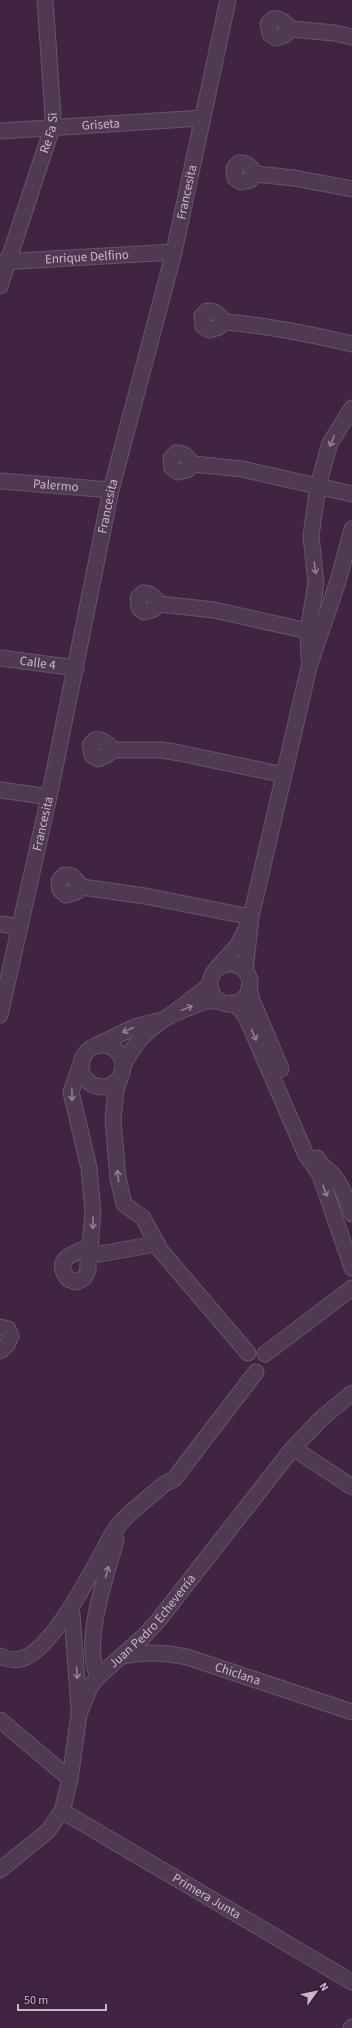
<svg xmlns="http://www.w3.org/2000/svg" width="352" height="2028" font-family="'Source Sans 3',sans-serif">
	<rect width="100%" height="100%" fill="#402442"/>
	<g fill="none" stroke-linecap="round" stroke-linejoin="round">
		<defs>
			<g id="minor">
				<path d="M291 29 285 35 276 38 270 34 268 24 273 19C281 18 285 23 291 29L334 33 352 37"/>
				<path id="s1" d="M0 131 202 118"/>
				<path d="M256 174C251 168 248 162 239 163L234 168 235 178 241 182 250 180 256 174 294 178 352 189"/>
				<path id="s2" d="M0 262 174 252"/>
				<path id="s3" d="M0 286 52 128 53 115 45 0"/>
				<path d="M224 322C220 315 216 311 207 311L202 316 203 326 209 330 219 327 224 322C268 325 310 334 352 344"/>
				<path d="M193 464C188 458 184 452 176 453L171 458 172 468 178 472 187 470 193 464 242 469 352 494"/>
				<path id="s4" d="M0 481 111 490"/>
				<path d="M160 604C155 598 152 593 143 593L138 598 139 608 144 612 154 609 160 604 214 610 317 633"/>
				<path id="s5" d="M0 658 76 668"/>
				<path d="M309 658 308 631 316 583 311 536 318 486 330 443 352 408"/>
				<path d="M113 750C108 744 103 739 95 740L90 745 92 755 98 759 107 755 113 750H161L180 753 284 775"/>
				<path d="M0 790 49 797"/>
				<path d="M82 887 76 892 66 895 60 890 59 881 64 875 72 876 82 887 145 896 251 917"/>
				<path d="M0 924 20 927"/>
				<circle cx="230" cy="984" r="20"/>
				<path d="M218 967 238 945 247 927"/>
				<path d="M245 971 251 917 309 667 338 581 352 529"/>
				<path d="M210 985 171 1015 205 1001H220"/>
				<path d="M249 988 252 1000 281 1069"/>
				<path d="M233 1003 240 1009 247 1019 306 1155 320 1175 352 1268"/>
				<path id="s6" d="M0 1015 49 797 111 490 174 252 228 0"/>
				<path d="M97 1045 135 1027 158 1021"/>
				<circle cx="102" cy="1066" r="21"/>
				<path d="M83 1058 71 1092 89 1168 93 1212 90 1247 95 1253 100 1254 155 1244"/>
				<path d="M123 1066C134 1043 148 1028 171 1015"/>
				<path d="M122 1072 116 1090 113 1120 118 1178 124 1204 143 1218 161 1251 248 1353"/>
				<path d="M317 1158C321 1166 329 1170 334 1176 343 1187 347 1201 352 1214"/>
				<path d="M90 1247C75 1253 52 1258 68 1279L76 1282 84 1278 88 1270V1259L95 1253"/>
				<path d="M0 1327 8 1329 11 1336 7 1345 0 1351"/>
				<path d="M265 1354 352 1288"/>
				<path d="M293 1448 352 1487"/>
				<path d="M72 1614 79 1709"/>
				<path d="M0 1656C6 1659 13 1661 21 1659 55 1649 95 1564 113 1533 125 1514 148 1499 164 1484L174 1479 256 1372"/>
				<path id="s7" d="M122 1656C144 1651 164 1652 187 1657L352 1712"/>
				<path d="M98 1677C82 1640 106 1578 116 1540"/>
				<path d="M0 1720 70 1779"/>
				<path id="s8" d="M62 1811 352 1982"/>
				<path id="s9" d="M0 1870 48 1831 62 1811 70 1779 79 1714 90 1687 98 1677 144 1636 157 1622 293 1448 323 1417 352 1393"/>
				<path d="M351 2028 352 2027"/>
			</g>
		</defs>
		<use href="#minor" stroke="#6b536c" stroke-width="17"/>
		<use href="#minor" stroke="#503952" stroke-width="15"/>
	</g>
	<defs><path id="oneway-shaft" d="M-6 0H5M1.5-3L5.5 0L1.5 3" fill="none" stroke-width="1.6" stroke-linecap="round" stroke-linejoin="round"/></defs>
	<g stroke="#947d95">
		<use href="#oneway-shaft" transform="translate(332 441) rotate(113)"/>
		<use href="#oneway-shaft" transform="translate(315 568) rotate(82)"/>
		<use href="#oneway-shaft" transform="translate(187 1008) rotate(-22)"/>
		<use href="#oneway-shaft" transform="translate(128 1030) rotate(156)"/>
		<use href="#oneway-shaft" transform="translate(254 1035) rotate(65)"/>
		<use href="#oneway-shaft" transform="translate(72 1095) rotate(89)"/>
		<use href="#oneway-shaft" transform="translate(118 1176) rotate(-96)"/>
		<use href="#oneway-shaft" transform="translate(325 1191) rotate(69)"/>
		<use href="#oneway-shaft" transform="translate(93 1223) rotate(92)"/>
		<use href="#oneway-shaft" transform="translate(107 1572) rotate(-75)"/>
		<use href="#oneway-shaft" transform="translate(77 1673) rotate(86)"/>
	</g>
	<g text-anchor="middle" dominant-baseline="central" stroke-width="3.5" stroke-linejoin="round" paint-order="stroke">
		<g font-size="13" fill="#cbb5cc" stroke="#351d37">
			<text stroke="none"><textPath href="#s1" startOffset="101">Griseta</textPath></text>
			<text stroke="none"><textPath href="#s3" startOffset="161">Re Fa Si</textPath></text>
			<text stroke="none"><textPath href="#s6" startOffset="844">Francesita</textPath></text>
			<text stroke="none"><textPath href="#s2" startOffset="87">Enrique Delfino</textPath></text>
			<text stroke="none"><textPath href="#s4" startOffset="56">Palermo</textPath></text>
			<text stroke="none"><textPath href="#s6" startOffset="520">Francesita</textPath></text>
			<text stroke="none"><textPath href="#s5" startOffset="38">Calle 4</textPath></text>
			<text stroke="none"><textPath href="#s6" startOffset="196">Francesita</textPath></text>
			<text stroke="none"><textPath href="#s9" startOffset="305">Juan Pedro Echeverría</textPath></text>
			<text stroke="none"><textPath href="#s7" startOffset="119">Chiclana</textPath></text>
			<text stroke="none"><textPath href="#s8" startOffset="168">Primera Junta</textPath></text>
		</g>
	</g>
	<g transform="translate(316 1992) rotate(57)" stroke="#351d37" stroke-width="3" paint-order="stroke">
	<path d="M0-3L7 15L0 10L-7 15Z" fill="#cbb5cc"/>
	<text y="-6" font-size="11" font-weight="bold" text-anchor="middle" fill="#cbb5cc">N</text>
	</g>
	<path d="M18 2004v6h88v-6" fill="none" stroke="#cbb5cc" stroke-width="2"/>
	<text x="24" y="2004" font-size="12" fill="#cbb5cc" stroke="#351d37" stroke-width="3" paint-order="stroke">50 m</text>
</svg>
